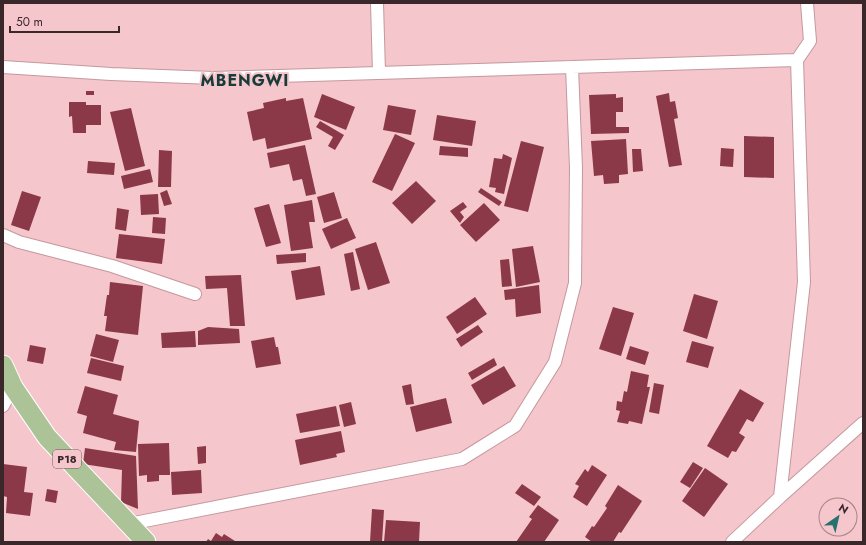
<svg xmlns="http://www.w3.org/2000/svg" width="866" height="545" font-family="Jost,sans-serif">
	<rect width="100%" height="100%" fill="#f5c6cb"/>
	<path fill="#8b3848" d="M86 91H94V95H86Z
		M669 93 670 102 675 101 678 118 674 119 682 165 669 167 656 96Z
		M322 94 355 107 346 130 314 117Z
		M616 94V98L623 97V112H616V127H629V133L591 134 589 95Z
		M286 98V101L303 98 312 139 267 149 265 138 253 141 247 112 264 108 263 103Z
		M69 102H86V105H101V125H86V133H73L72 116 69 117Z
		M388 105 416 110 411 135 383 130Z
		M131 108 145 166 125 171 110 112Z
		M437 115 476 121 472 146 433 140Z
		M320 121 344 135 335 150 328 146 333 137 316 127Z
		M395 134 415 143 392 191 372 182Z
		M744 136 774 137V178L744 177Z
		M626 139 628 174 619 175V183L604 184 603 175 594 176 591 141Z
		M521 141 544 147 528 212 504 206Z
		M305 145 316 194 306 196 302 179 293 181 289 164 270 168 267 153Z
		M440 146 468 148V157L439 155Z
		M721 148 734 149 733 167 720 166Z
		M632 149H641L643 171 633 172Z
		M159 150 172 151 171 187H158Z
		M503 154 512 158 504 194 495 192 496 188 489 187 494 158 502 159Z
		M88 161 115 163 114 175 87 173Z
		M150 169 153 182 124 189 121 176Z
		M416 181 436 201 412 224 392 203Z
		M481 188 502 202 499 206 478 192Z
		M167 190 172 204 164 206 160 193Z
		M22 191 41 197 29 231 11 225Z
		M334 192 342 218 324 223 317 197Z
		M158 194 159 214 141 215 140 195Z
		M312 200 315 222H309L313 248 291 251 284 205Z
		M463 202 467 207 460 212 464 217 460 223 450 211Z
		M484 203 500 220 476 242 460 225Z
		M269 204 281 243 266 247 254 208Z
		M117 208 129 210 126 231 115 229Z
		M153 217 166 218 165 234 152 233Z
		M347 218 356 238 331 249 322 229Z
		M119 234 165 239 162 264 116 258Z
		M376 242 390 283 368 290 355 249Z
		M533 246 540 282 516 287 512 249Z
		M353 252 360 289 351 291 344 254Z
		M306 253V262L277 264 276 255Z
		M509 259 512 286 502 287 500 260Z
		M320 266 325 295 296 300 291 271Z
		M241 275 245 326H230L227 288 206 289 205 276Z
		M110 282 143 286 138 335 105 331 107 316H104L107 295H109Z
		M539 285 541 313 516 317 515 299 505 300 504 290Z
		M694 294 718 301 707 339 683 331Z
		M475 297 487 314 457 334 446 317Z
		M613 307 634 313 621 356 599 349Z
		M478 325 483 332 461 347 456 339Z
		M208 327 239 329 240 343 198 345V331Z
		M195 331 196 347 162 348 161 333Z
		M96 334 119 340 113 362 90 356Z
		M274 337 276 347H278L281 364 256 368 251 341Z
		M692 341 714 347 708 368 686 362Z
		M30 345 46 348 43 364 27 361Z
		M630 346 649 352 645 365 626 359Z
		M91 358 124 366 121 381 87 373Z
		M494 358 497 365 472 380 468 373Z
		M504 366 516 386 483 405 471 385Z
		M631 371 649 375 647 387H650L642 424 629 421 628 424 617 422 620 411 616 410 617 401 622 402 624 391 627 392Z
		M654 383 664 385 659 414 649 412Z
		M411 384 414 404 406 405 402 386Z
		M85 386 118 395 113 414 139 421 136 452 114 450 116 442 83 433 87 416 77 413Z
		M740 389 764 403 753 422 747 419 739 433 745 437 736 452 732 451 728 458 707 446Z
		M446 398 452 423 416 432 410 407Z
		M351 402 356 424 344 427 339 405Z
		M336 406 340 426 300 433 296 414Z
		M341 431 345 452 336 454 337 457 300 465 295 440Z
		M169 443 170 475H159V481L147 482V475L139 476 138 444Z
		M206 446V463L198 464 197 447Z
		M85 448 136 456 138 509 121 502 122 470 83 464Z
		M693 462 703 468 690 488 680 482Z
		M3 464 27 467 24 492 33 493 30 516 6 513 7 497 3 496Z
		M592 465 607 475 587 506 573 497 579 486 575 484 585 469 588 472Z
		M705 468 728 484 704 517 682 501Z
		M201 470 202 493 172 495 171 472Z
		M522 484 541 497 534 506 515 493Z
		M618 485 642 501 621 533 619 532 613 542H592L585 537 592 526 594 527 607 508 605 506Z
		M47 489 58 491 56 503 45 501Z
		M538 505 559 520 544 542H516L532 519 529 517Z
		M372 509 384 510 382 542H370Z
		M386 520 420 522 419 542H384Z
		M216 533 222 537 224 534 235 541 234 542H206L208 539 211 541Z"/>
	<g fill="none" stroke-linecap="round" stroke-linejoin="round">
		<defs>
			<path id="minor" d="M377 3 379 73
				M797 60 810 41 807 3
				M3 67 111 74 213 78 572 67 576 168 575 283 555 362 515 426 462 459 129 524
				M572 67 797 60 804 282 780 497
				M3 235 19 242 112 266 195 294
				M3 406 13 387
				M732 542 780 497 863 423"/>
			<path id="primary" d="M3 365 13 387 47 437 146 542"/>
		</defs>
		<use href="#minor" stroke="#c4989d" stroke-width="14"/>
		<use href="#primary" stroke="#fff" stroke-width="21"/>
		<use href="#minor" stroke="#fff" stroke-width="12"/>
		<use href="#primary" stroke="#acc297" stroke-width="19"/>
	</g>
	<g text-anchor="middle" dominant-baseline="central" stroke-width="4" stroke-linejoin="round" paint-order="stroke">
		<rect fill="#f5c6cb" stroke="#71575a" stroke-width="1" x="53" y="450" width="28" height="18" rx="3"/>
		<g font-size="11" font-weight="bold" fill="#392729">
			<text x="67" y="459">P18</text>
		</g>
		<g font-size="16" font-weight="bold" letter-spacing="1" fill="#193b39" stroke="#f5c6cb">
			<text x="245" y="80">MBENGWI</text>
		</g>
	</g>
	<rect width="866" height="545" fill="none" stroke="#392729" stroke-width="8"/>
	<g transform="translate(838 517) rotate(34)"><circle r="19" fill="#f5c6cb" stroke="#aa868a"/>
	<path d="M0-3L7 15L0 10L-7 15Z" fill="#27716e"/>
	<text y="-6" font-size="11" font-weight="bold" text-anchor="middle" fill="#392729">N</text>
	</g>
	<path d="M10 26v6h109v-6" fill="none" stroke="#392729" stroke-width="2"/>
	<text x="16" y="26" font-size="12" fill="#392729" stroke="#f5c6cb" stroke-width="3" paint-order="stroke">50 m</text>
</svg>
